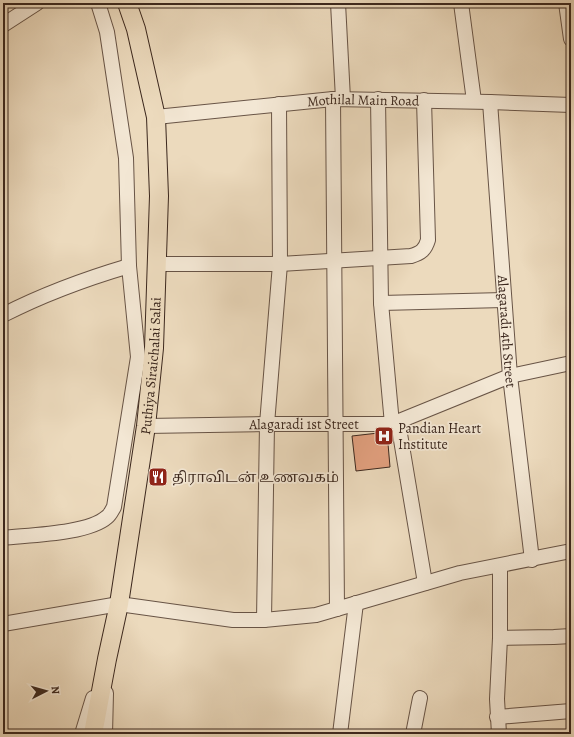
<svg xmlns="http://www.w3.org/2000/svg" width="574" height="737" font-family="Alegreya,'Noto Serif Tamil',serif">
	<rect width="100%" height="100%" fill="#ecdabd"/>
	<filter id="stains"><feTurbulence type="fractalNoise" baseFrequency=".005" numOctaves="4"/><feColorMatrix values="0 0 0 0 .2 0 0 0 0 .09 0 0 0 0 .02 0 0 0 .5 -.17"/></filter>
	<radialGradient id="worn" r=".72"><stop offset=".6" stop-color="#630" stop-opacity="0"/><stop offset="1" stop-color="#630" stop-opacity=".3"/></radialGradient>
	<path fill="#e2a07f" stroke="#3c281e" d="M387 432 390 467 356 471 352 436Z"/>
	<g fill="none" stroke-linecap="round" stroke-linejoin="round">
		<defs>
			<g id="minor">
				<path d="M338 3 343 99"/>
				<path d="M461 3 474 101"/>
				<path d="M566 3 571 39"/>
				<path d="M3 25 37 3"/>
				<path d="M333 99 337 609"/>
				<path d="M378 99 381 303 392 424"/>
				<path id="s1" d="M490 102 510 376 532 560"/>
				<path id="s2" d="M156 117 333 99 490 102 571 105"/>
				<path d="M157 264H280L411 256C421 253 425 250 428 240L424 100"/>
				<path d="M381 303 504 300"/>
				<path d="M3 315C44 294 85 279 129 266"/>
				<path d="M398 422 425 583"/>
				<path id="s3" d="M146 426 267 424H392L510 376 571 363"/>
				<path d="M3 538C29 535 88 534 107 517 110 515 112 510 114 507L138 357 129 266 126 158 107 32 98 3"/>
				<path d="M264 620 267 424 280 264 279 104"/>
				<path d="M3 624 119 604 233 620H264L316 615 460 573 571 551"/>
				<path d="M500 638 554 637 571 636"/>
				<path d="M497 717 571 711"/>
				<path d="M82 734 93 698"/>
				<path d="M105 734 106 693"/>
				<path d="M340 734 356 603"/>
				<path d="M413 734 420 698"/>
				<path d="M499 734 497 699 500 638V566"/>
			</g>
			<g id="major">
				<path id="s4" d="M93 734 107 659 119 604 146 426 154 348 159 196 156 117 136 29 127 3"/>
			</g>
		</defs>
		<use href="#minor" stroke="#685446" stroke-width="16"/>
		<use href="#major" stroke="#3c281e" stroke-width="20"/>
		<use href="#minor" stroke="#f3e7d4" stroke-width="14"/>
		<use href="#major" stroke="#ecdabd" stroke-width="18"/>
	</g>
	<defs>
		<symbol id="hospital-square" viewBox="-11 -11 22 22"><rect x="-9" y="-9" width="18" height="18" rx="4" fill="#8f2418" stroke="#f3e7d4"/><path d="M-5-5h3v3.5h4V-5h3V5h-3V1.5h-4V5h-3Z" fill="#fff"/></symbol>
		<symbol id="restaurant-square" viewBox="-11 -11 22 22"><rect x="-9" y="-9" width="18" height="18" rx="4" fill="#8f2418" stroke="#f3e7d4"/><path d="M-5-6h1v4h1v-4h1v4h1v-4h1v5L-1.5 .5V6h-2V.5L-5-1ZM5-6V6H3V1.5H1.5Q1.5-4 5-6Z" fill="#fff"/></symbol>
	</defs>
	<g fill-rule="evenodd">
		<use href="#hospital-square" x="373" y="425" width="22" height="22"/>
		<use href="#restaurant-square" x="147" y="466" width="22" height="22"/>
	</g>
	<g text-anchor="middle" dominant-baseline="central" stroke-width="3.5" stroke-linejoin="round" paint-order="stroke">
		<g font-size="14" fill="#3c281e" stroke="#f3e7d4">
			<text stroke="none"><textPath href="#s2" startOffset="208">Mothilal Main Road</textPath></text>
			<text stroke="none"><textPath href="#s1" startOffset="230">Alagaradi 4th Street</textPath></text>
			<text stroke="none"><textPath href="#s4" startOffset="373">Puthiya Siraichalai Salai</textPath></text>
			<text stroke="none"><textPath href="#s3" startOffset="158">Alagaradi 1st Street</textPath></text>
		</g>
		<g font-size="14" fill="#3c281e" stroke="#f3e7d4" text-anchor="start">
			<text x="398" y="428">Pandian Heart<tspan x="398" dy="16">Institute</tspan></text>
			<text x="172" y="477">திராவிடன் உணவகம்</text>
		</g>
	</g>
	<rect width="574" height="737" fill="none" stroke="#ecdabd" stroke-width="16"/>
	<rect x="4" y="4" width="566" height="729" fill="none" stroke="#3c281e" stroke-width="2"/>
	<rect x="8" y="8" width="558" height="721" fill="none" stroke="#3c281e"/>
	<g transform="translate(46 691) rotate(84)" stroke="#f3e7d4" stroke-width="3" paint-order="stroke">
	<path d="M0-3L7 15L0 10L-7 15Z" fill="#3c281e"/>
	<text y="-6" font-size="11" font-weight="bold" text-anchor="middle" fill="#3c281e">N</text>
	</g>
	<rect width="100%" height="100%" filter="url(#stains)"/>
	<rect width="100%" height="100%" fill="url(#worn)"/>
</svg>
